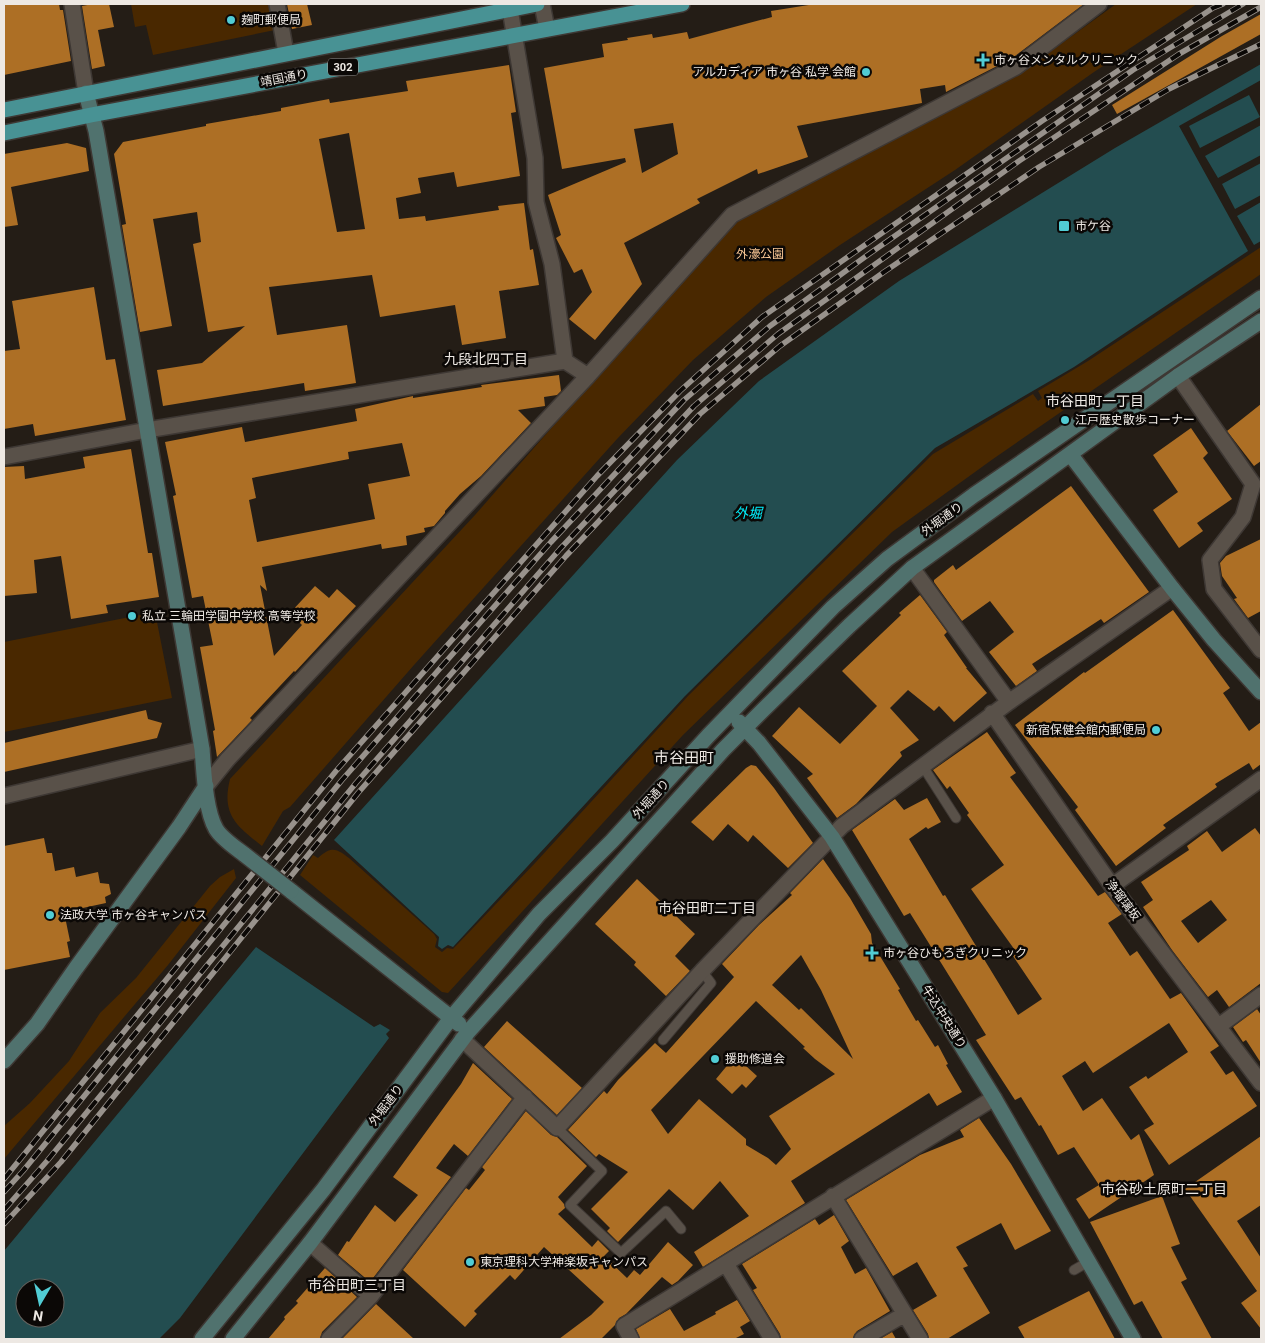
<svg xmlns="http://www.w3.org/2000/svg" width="1265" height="1343" font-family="Roboto,'Noto Sans JP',sans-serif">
	<rect width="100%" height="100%" fill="#241d16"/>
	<path fill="#492800" d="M131 4H270L275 30 153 55 146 25 135 27Z
		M1116 4H1197L1094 72 955 170 840 245 766 297 693 360 617 439 414 665 290 807 283 811 262 846C237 826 221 815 230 779L475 515 718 238 740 220 1021 73Z
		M1261 247V274L993 459 892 532 683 735 448 993 442 992 300 875 313 855 318 858C331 846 336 848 349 858L434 934 437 939 435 947 442 952 447 948 453 949 536 862 688 696 933 454 1033 394 1038 401 1042 398 1038 391 1088 361Z
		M155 612 172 698 4 732V642Z
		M234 869 236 878 168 965 4 1159V1126L30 1103 69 1061 100 1013 136 978 210 886 220 877Z"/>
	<path fill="#234d50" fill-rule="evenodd" d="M1261 64V80L1179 126 1248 251 1074 367 935 448 685 696 453 947 448 945 442 949 438 946 439 937 334 840 677 460 759 381 899 281 1115 148Z
		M1249 95 1260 117 1200 148 1189 126Z
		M1261 125V155L1218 178 1205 156Z
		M1261 163V195L1235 209 1222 184Z
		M1261 202V241L1254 245 1237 216Z
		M256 947 374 1027 380 1024 390 1030 386 1034 389 1038 180 1318 159 1339H4V1251ZM25 1288H55V1318H25Z"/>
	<path fill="#ad6f25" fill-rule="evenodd" d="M4 4H59L60 10H63L71 61 4 75Z
		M93 4H109L114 27 98 30 105 66 92 69 82 6Z
		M287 4H307L312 25 292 29Z
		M815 4H1084L1011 59 946 92 945 85 920 89 922 103 797 126 808 157 758 174 757 169 697 199 700 203 624 243 642 284 595 340 569 319 592 292 582 269 574 273 556 238 561 235 548 195 626 162 625 158 562 169 544 68 604 57 602 44 628 40 627 38 652 34 653 38 687 32 689 39 772 17 771 11ZM673 123 678 154 642 173 634 129Z
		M1261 14V34L1117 114 1112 105 1222 36Z
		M509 65 516 112 511 113 520 176 457 187 454 172 418 178 421 193 396 198 399 219 425 216 426 221 499 210 498 206 524 203 530 250 533 249 539 285 499 291 506 338 462 345 455 305 380 317 372 275 269 287 277 335 347 325 356 383 305 391 304 383 163 406 157 370 202 363 245 326 208 332 193 244 201 242 197 212 153 219 172 326 140 332 122 225 126 224 114 154 123 142 206 126V124L281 111V108L329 99 330 103 408 91 406 81ZM349 133 365 229 337 232 319 139Z
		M67 143 86 148 89 171 11 187 18 225 4 227V154Z
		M94 287 106 360 115 359 126 420 35 436 33 424 4 429V351L20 349 12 301Z
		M559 375 561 391 557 395 544 397 545 406 518 410 531 423 481 476 460 494 445 511V513L434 526 424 528 425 532 406 536 407 545 382 549 381 544 262 567 267 591 260 585 274 656 302 625 290 613 315 586 329 598 337 589 356 606 295 672 294 671 250 718 252 720 217 757 213 731 215 730 200 647 213 645 203 596 192 598 173 496 176 495 165 442 242 427 245 442 357 421 355 409 413 396V398L482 387 481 385ZM402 443 410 476 368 484 375 519 257 542 249 500 256 498 252 478 349 459 348 452Z
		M1261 404V461L1254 466 1227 431Z
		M1191 428 1208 453 1203 458 1232 499 1197 523 1203 531 1179 548 1153 510 1178 492 1153 455Z
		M131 449 148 553H152L159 597 106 605 108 613 71 619 61 556 34 560 37 593 4 596V467L24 466 25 479 85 468 83 457Z
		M1071 486 1149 592 1104 623 1101 619 1032 664 1037 671 1016 686 989 652 1014 632 990 601 962 621 934 582V580L953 565 956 570Z
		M1261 539V611L1248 618 1234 599 1237 598 1222 576 1220 563 1226 556Z
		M920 595 947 632 944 635 967 668H966L987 693 954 722 939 706 934 711 908 690 890 708 919 740 900 752 902 756 856 804 837 818 807 778 813 774 772 736 799 707 840 744 877 706 842 671 901 615 899 613Z
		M1173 610 1230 688 1223 693 1249 731 1261 722V764L1253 770 1249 763 1215 784 1217 787 1163 825 1166 828 1116 866 1075 810 1078 807 1015 725 1084 672 1085 673Z
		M146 710 148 719 162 723 157 738 4 772V743Z
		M987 732 1016 773 1010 777 1098 896 1105 892 1122 914 1108 923 1130 956 1137 951 1170 999 1181 993 1219 1046 1210 1052 1226 1075 1233 1071 1257 1106 1169 1165 1144 1130 1154 1124 1129 1087 1146 1076 1148 1079 1188 1052 1169 1023 1093 1073 1085 1061 1062 1076 1083 1111 1102 1098 1131 1140 1139 1134 1154 1175 1089 1219 1076 1199 1099 1185 1074 1147 1058 1155 1041 1125 1039 1126 1021 1097 1015 1100 976 1040 986 1035 910 913 904 916 852 830 895 799 904 810 927 798 941 822 928 829 926 827 909 839 943 896 945 895 1018 1015 1042 999 1013 956 1017 953 971 889 1004 865 967 815 969 813 950 786 947 789 933 770Z
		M751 765 756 766 774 788 813 843 788 868 753 835 748 842 728 824 713 841 691 822 746 768Z
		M1255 828 1261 836V983L1229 1007 1217 990 1208 997 1172 950 1143 907 1153 900 1141 882 1189 850 1187 846 1207 831 1222 852ZM1211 900 1227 920 1198 943 1181 921Z
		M44 838 47 853H52L55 871 74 867 76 877 98 872 100 883 109 884 111 894 105 897 106 903 64 912 70 941 67 942 70 957 4 970V846Z
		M823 859 850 898 871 934 872 943 900 989 898 990 916 1021 918 1020 935 1047 938 1045 948 1064 946 1065 962 1092 937 1106 929 1093 791 1181 805 1203 703 1267 694 1252 749 1216 720 1181 693 1210 669 1189 618 1242 607 1231 610 1228 591 1209 628 1172 599 1154 596 1157 568 1130 604 1091 607 1094 618 1080 655 1043 666 1053 734 977 722 964 759 925 792 895 790 893ZM801 955 821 990 853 1059 801 1008 799 1010 772 985ZM756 1001 805 1047 803 1048 815 1059 835 1074 769 1116 791 1149 776 1165 768 1158 746 1145V1139L699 1099 668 1134 651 1110Z
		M637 879 695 934 675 956 690 971 666 996 634 965 636 962 595 924Z
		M1257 1009 1261 1015V1063L1246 1040 1243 1042 1233 1027Z
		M507 1021 582 1088 557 1115 484 1047Z
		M735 1056 757 1076 746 1088 742 1084 732 1094 716 1079Z
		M473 1063 512 1099 468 1156 454 1144 436 1168 451 1177 370 1282 338 1255 347 1241 349 1242 375 1205 395 1222 418 1195 393 1177 461 1084Z
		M526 1111 551 1135 557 1137 587 1166 558 1197 564 1204 565 1208 558 1214 592 1247 598 1240 609 1251 604 1256 627 1278 634 1270 640 1275 668 1242 693 1265 678 1281 672 1285 662 1277 626 1314 619 1318 615 1325 601 1339H559L591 1315 604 1302 544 1247 515 1280 510 1275 474 1311 477 1314 465 1327 403 1270 466 1188 469 1190 485 1170 482 1167Z
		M979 1118 1011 1164 1051 1231 1015 1250 1001 1223 956 1247 968 1266 963 1268 990 1313 947 1339H929L928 1334 913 1310 937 1296 917 1262 893 1276 846 1200 920 1155 964 1137 960 1130Z
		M1261 1136V1205L1237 1221 1261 1258V1329L1241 1303 1257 1291 1185 1189Z
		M1162 1196 1180 1244 1171 1247 1187 1279 1181 1282 1212 1339H1163L1142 1301 1134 1305 1090 1222Z
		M834 1215 849 1241 841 1247 855 1274 866 1268 890 1311 857 1331 854 1335 853 1339H781L780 1334 753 1290 757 1288 742 1264 815 1219 819 1225Z
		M325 1268 357 1297 322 1332 320 1339H268L285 1319 284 1317 298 1303 296 1301Z
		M1089 1291 1115 1339H1025L1018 1327Z
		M737 1300 750 1321 740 1327 744 1334 734 1339H640L636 1329 670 1309 684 1331 716 1314 715 1312Z
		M376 1304 414 1339H342Z
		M892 1332 896 1339H880Z"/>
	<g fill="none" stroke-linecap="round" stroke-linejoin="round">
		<defs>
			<path id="lane" d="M922 765 956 818
				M663 1040 711 983 702 971
				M557 1128 602 1171 570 1205 621 1253 666 1211 681 1229
				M1074 1270 1088 1262"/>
			<path id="street" d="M72 4 86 93
				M277 4 286 53
				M542 4 547 29
				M510 9 535 158 536 202 552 264 565 361 588 376
				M1178 376 1253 484 1243 517 1210 560 1214 589 1261 650
				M4 457 147 430 565 361
				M1009 702 1172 588
				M992 713 1112 886 1261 1083
				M206 786 227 760 588 376 732 215 1016 67 1099 4
				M4 796 202 749
				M1112 886 1261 779
				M1219 1026 1261 995
				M462 1039 557 1128 702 971 842 826 1009 702 912 568
				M833 1196 920 1339
				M310 1243 371 1296
				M726 1264 772 1339
				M329 1339 371 1296 525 1097
				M631 1339 624 1326 994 1098
				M862 1339 905 1314"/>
			<path id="secondary" d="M86 93 96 131 202 749C204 771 205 810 216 829 222 839 236 848 245 855
				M1070 454 1172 588 1214 640 1261 692
				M739 722 759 743 832 837 994 1098 1133 1339
				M291 891 459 1024
				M4 1061 37 1024 76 968 179 827 206 786
				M202 1339 323 1190 451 1018 539 914 612 841 708 736 833 607 887 559 974 495 1261 298
				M233 1339 310 1243 468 1032 723 750 763 710 849 626 912 568 1178 376 1261 321"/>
			<path id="primary" d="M4 110 537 4
				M4 133 91 115 682 4"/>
		</defs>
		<use href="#lane" stroke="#3e3834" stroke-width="11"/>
		<use href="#street" stroke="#3e3834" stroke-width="18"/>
		<use href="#secondary" stroke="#3e3834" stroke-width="18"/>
		<use href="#primary" stroke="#3e3834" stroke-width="18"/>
		<use href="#lane" stroke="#595149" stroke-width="9"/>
		<use href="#street" stroke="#595149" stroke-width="15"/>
		<use href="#secondary" stroke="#50726e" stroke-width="15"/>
		<use href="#primary" stroke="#489294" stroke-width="15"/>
		<defs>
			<path id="rail" d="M4 1179 336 771 597 476 680 391 762 317 1042 121 1213 8 1223 4
				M4 1192 23 1171 342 780 551 542 684 400 770 326 869 254 1133 70 1243 4
				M4 1210 47 1161 356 783 560 549 694 406 778 334 1019 161 1179 54 1261 7
				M4 1224 61 1162 358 793 566 556 700 414 780 346 884 272 1039 167 1169 89 1261 44"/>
		</defs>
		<use href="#rail" stroke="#98928c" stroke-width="5.5"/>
		<use href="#rail" stroke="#0b0806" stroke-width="4" stroke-dasharray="11" stroke-linecap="butt"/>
		<defs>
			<path id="secondary-bridge" d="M245 855 291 891"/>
		</defs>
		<use href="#secondary-bridge" stroke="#3e3834" stroke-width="18" stroke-linecap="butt"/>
		<use href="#secondary-bridge" stroke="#50726e" stroke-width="15"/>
	</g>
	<g fill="#51ccd4" stroke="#0b0806" stroke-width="2">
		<circle cx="231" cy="20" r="5"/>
		<path d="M980.5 52.5h5v5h5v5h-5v5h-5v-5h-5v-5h5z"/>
		<circle cx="866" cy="72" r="5"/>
		<rect x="1058" y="220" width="12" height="12" rx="2.5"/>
		<circle cx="1065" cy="420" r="5"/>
		<circle cx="132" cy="616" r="5"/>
		<circle cx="1156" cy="730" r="5"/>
		<circle cx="50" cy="915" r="5"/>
		<path d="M869.5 945.5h5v5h5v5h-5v5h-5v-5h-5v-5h5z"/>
		<circle cx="715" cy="1059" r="5"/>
		<circle cx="470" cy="1262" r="5"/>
	</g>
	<g text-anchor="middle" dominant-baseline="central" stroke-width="5" stroke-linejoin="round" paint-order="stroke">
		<rect fill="#0b0806" stroke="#a9a5a1" stroke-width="1" x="328" y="58.5" width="30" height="17" rx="4"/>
		<g font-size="11" font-weight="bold" fill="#ede8e3">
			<text x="343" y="67">302</text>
		</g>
		<g font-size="12" fill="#ede8e3" stroke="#0b0806" text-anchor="start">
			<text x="241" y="20">麹町郵便局</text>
			<text x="994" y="60">市ヶ谷メンタルクリニック</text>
			<text x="856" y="72" text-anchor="end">アルカディア 市ヶ谷 私学 会館</text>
			<text x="1075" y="226">市ケ谷</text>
			<text x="1075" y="420">江戸歴史散歩コーナー</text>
			<text x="142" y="616">私立 三輪田学園中学校 高等学校</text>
			<text x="1146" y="730" text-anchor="end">新宿保健会館内郵便局</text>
			<text x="60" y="915">法政大学 市ヶ谷キャンパス</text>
			<text x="883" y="953">市ヶ谷ひもろぎクリニック</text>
			<text x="725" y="1059">援助修道会</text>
			<text x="480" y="1262">東京理科大学神楽坂キャンパス</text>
		</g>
		<g font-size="12" fill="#ede8e3" stroke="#0b0806">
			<text transform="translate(284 78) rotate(-11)">靖国通り</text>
			<text transform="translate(942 519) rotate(-36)">外堀通り</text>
			<text transform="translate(651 799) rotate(-48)">外堀通り</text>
			<text transform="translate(1123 900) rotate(53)">浄瑠璃坂</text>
			<text transform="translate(944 1017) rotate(58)">牛込中央通り</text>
			<text transform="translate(386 1105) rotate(-53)">外堀通り</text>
		</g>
		<g font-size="12" fill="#fcc996" stroke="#0b0806">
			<text x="760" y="254">外濠公園</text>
		</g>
		<g font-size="14" fill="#ede8e3" stroke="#0b0806">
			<text x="486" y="359">九段北四丁目</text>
			<text x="1095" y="401">市谷田町一丁目</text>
			<text x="707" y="908">市谷田町二丁目</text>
			<text x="1164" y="1189">市谷砂土原町二丁目</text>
			<text x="357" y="1285">市谷田町三丁目</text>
		</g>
		<g font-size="14" font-style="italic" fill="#02eefb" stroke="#0b0806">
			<text x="748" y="513">外堀</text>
		</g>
		<g font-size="15" fill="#ede8e3" stroke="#0b0806">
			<text x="684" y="758">市谷田町</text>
		</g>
	</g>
	<rect width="1265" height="1343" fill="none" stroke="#ede8e3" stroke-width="10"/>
	<g transform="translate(40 1303) rotate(189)"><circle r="24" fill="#0b0806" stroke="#65625e"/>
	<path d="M0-4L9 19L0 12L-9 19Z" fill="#51ccd4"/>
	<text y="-8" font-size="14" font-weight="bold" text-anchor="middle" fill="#ede8e3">N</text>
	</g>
</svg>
